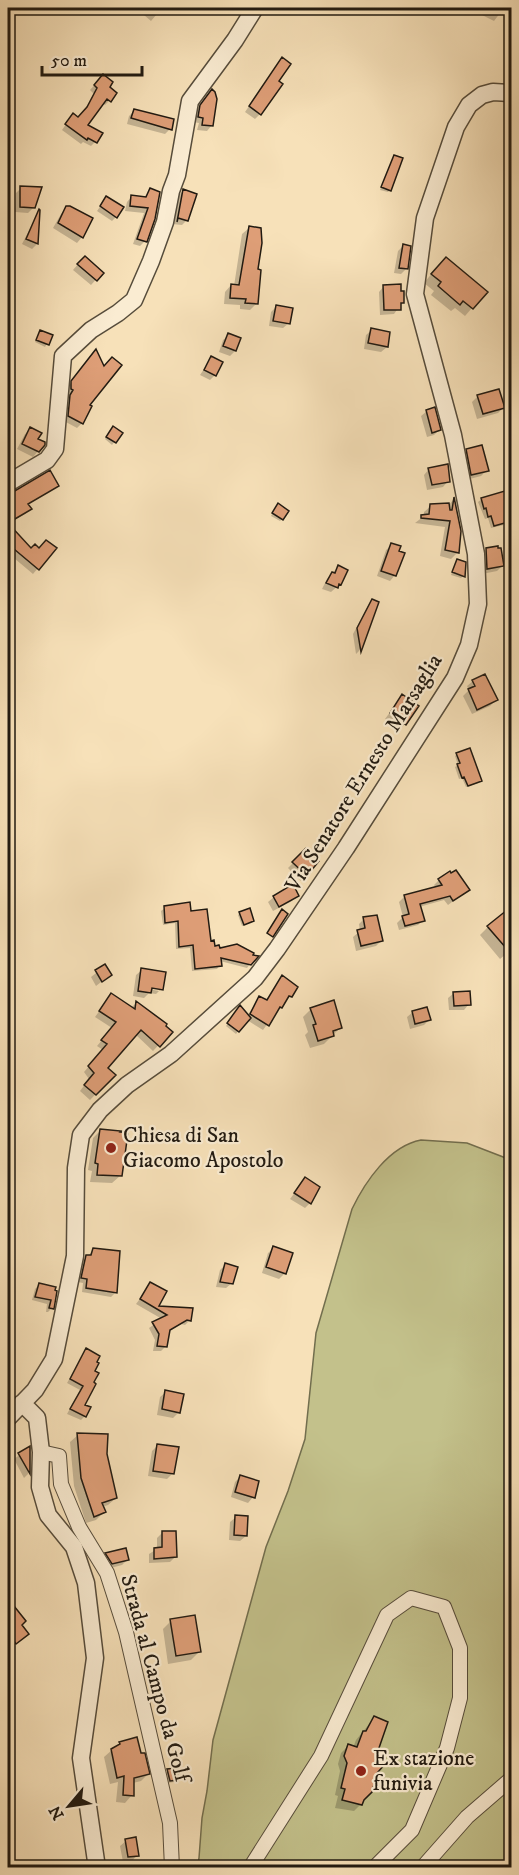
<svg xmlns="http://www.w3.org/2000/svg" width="519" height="1875" font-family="'IM FELL DW Pica',serif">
	<rect width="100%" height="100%" fill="#f7e1b9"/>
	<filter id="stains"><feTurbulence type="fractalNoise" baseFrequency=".00333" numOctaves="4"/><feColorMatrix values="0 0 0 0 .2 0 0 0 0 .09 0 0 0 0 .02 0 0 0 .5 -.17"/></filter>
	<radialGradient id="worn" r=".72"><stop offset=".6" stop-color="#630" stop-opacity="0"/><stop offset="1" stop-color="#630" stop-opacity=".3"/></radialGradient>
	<path fill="#c3c18b" stroke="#726e4e" stroke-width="1.5" d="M421 1140 467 1143 511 1160V1867L197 1868 199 1858 202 1818 207 1791 213 1740 266 1547 288 1491 305 1439 316 1333 352 1209C365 1182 389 1146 421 1140Z"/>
	<path fill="#0003" fill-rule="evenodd" d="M150 8H162L151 21 144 15Z
		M284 8H295L291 14 283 10Z
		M479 8H504L494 21 476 12Z
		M278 64 277 81 260 114 255 119 245 112Z
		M99 80 107 87 109 101 105 105 102 103 86 125 95 142 91 146 83 142 81 144 62 130 69 120 78 119 83 113 94 94 90 90Z
		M207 96 212 125 207 131 197 130 199 123 193 122 195 112Z
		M134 111 170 129 165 134 127 124 129 116Z
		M8 120 14 124 8 135Z
		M394 157 390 190 388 192 380 190Z
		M21 188 34 207 28 213 15 212 16 193Z
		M150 189 145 241 140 246 133 244 144 213 125 211 127 202 132 196 144 198Z
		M183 191 195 195 186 221 182 225 172 224 178 196Z
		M106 198 116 217 112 221 97 211Z
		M66 208 91 219 82 237 77 243 53 228 61 214Z
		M38 213 37 244 32 249 22 244Z
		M249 228 257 270 256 304 250 310 240 309V305L224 304 225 292 231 285 234 286 242 234Z
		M403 246 406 269 401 274 394 273 398 251Z
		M79 263 102 273 91 285 73 270Z
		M438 266 486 292 465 316 455 308 451 311 431 295 434 291 424 283Z
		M384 286 402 303 394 314 380 315 379 292Z
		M276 307 289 323 283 328 269 326 271 312Z
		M372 330 387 347 381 352 364 349 366 335Z
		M40 332 51 336 45 347 35 342Z
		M229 335 235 351 230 356 219 352 223 340Z
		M91 357 87 406 82 423 77 428 64 421 65 402 68 396 66 394 67 388Z
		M212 357 215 375 210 380 200 375Z
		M478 396 503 408 498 413 477 419 472 402Z
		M427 411 439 430 434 435 427 437 421 416Z
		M30 429 36 440 38 451 33 457 17 449 25 434Z
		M111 430 121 433 112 445 105 439Z
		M467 450 487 470 481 476 466 480 462 456Z
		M429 469 448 481 443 487 427 490 424 475Z
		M57 486 27 505 30 509 25 514 8 524V495Z
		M512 490V523L491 528 488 518 485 519 478 502 482 499Z
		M453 500 459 532 458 552 451 559 440 556 445 527 415 523 424 516V512L431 506 449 505Z
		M276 507 282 519 280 521 271 516Z
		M8 524 31 550 55 548 33 574 8 553Z
		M392 545 395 575 390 581 377 576 386 550Z
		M486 550 502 566 497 571 482 574 481 555Z
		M457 561 463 576 461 578 451 575Z
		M338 567 340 584 331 592 322 589 327 579Z
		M373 601 377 603 359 651 356 654 353 634 368 606Z
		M473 681 496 700 490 706 472 714 463 696 469 690 467 686Z
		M402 696 405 724 400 729 385 719Z
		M457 754 480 781 478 783 466 787 462 778 459 779 455 767 458 765 455 756Z
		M306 850 313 868 301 881 288 868Z
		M439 880 468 890 448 905 444 900 419 907 423 920 418 925 399 930 397 923 403 917 399 902 404 897 436 888 434 885Z
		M297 895 292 901 273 911 268 902 274 897Z
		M165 908 190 913 213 947 250 964 247 968 220 961V965L217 969 192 971 190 948 176 949 175 923 163 925 161 911Z
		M240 913 253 921 242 926 238 915Z
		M364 919 381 941 376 946 356 951 353 937 360 931 359 924Z
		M488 927 512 949 500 959 480 935Z
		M105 966 110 975 96 986 91 977Z
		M142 970 161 989 156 994 149 993 144 998 133 996 136 975ZM144 988H159V991Z
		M282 977 290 996 276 1012 263 1030 247 1020 236 1034 226 1026 238 1010 247 1016 260 997 266 1001Z
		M454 993 469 1004 464 1010H449L448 998Z
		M111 995 131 1008 136 1003 171 1032 153 1051 135 1034 106 1068 114 1075 90 1100 80 1091 89 1079 84 1072 103 1050 97 1046 112 1028 95 1017Z
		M311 1009 341 1027 324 1044 310 1048 305 1035 308 1032 303 1017Z
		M413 1012 429 1020 424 1025 410 1029 407 1017Z
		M100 1131 120 1176 112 1183 90 1182 92 1171 88 1170 93 1138Z
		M305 1179 310 1203 305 1208 290 1199Z
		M274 1248 285 1273 279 1279 262 1273 268 1253Z
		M93 1249 116 1292 111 1297 82 1292 83 1283 78 1282 82 1261 88 1257Z
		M225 1265 232 1283 226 1288 216 1287 220 1270Z
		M151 1284 156 1307 190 1320 185 1325 181 1324 168 1332 166 1346 161 1351H153L155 1340 149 1328 162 1319 136 1304Z
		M39 1285 53 1291 52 1308 48 1312H46L47 1304 32 1300 35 1289Z
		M86 1350 83 1405 85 1416 81 1420 67 1414 80 1390 67 1383Z
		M166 1392 179 1412 173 1418 157 1415 160 1397Z
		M78 1435 106 1454 116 1498 108 1505 102 1507 104 1512 96 1520 86 1523 74 1486 70 1442Z
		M157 1446 173 1473 167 1479 148 1476 152 1451Z
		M28 1449V1474L24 1478 14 1459Z
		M240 1477 253 1497 248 1503 231 1497 235 1482Z
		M236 1517 246 1536 240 1541 229 1540 230 1522Z
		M162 1533 175 1557 170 1562 149 1563V1554L157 1549V1538Z
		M106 1554 128 1559 122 1565 107 1569 101 1560Z
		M14 1608 22 1639 10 1648 8 1645V1613Z
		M171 1621 199 1652 191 1660 168 1664 163 1629Z
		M374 1718 377 1748 361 1804 354 1811 335 1808 338 1796 335 1795 340 1771 338 1764 341 1753 348 1746 353 1748 356 1740Z
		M120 1743 148 1774 141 1781 133 1783 132 1795 125 1803 116 1802 118 1782 110 1784 104 1757Z
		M168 1771 177 1780 174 1782 168 1783 165 1773Z
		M126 1841 137 1855 132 1861 123 1862 120 1846Z"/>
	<path fill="#de9e77" stroke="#211a11" stroke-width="1.5" d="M282 57 291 64 279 81 283 84 261 115 249 106Z
		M103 74 113 82 110 87 117 93 111 102 107 99 88 125 103 133 97 143 88 138 87 140 65 124 73 113 78 117 87 107 97 88 94 85Z
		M212 89 215 92 217 99 213 126 202 125 203 118 198 117 200 105Z
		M134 109 174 119 172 130 131 118Z
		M394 155 403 158 391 191 381 187Z
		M20 186 42 187 35 208 20 207Z
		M150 188 160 192 155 219 147 242 137 239 148 208 130 206 131 195 146 197Z
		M183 189 197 194 188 221 178 218 177 222Z
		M106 196 124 207 117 218 100 206Z
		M66 206H70L93 218 83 238 58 223Z
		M39 209 40 210 38 244 26 239Z
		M249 226 261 228 262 243 258 269 261 270 258 304 245 303 246 299 230 298 231 284 239 285Z
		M403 244 411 246 408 269 399 268Z
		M85 256 104 273 97 281 77 264Z
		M446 257 488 292 473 309 463 301 460 305 438 286 441 282 431 274Z
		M401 284V291H404V303H401V310H384L383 285Z
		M276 305 293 308 290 324 273 321Z
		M371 328 390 332 388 347 368 343Z
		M40 330 53 335 49 345 36 340Z
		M228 333 241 338 236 351 223 346Z
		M96 349 104 366 112 357 122 365 90 405 92 406 83 424 68 416 70 395 73 390 71 389V381Z
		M211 356 223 362 216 376 204 370Z
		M499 389 505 408 483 414 477 395Z
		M435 407 441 430 432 433 426 410Z
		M113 426 123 433 116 443 106 437Z
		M30 427 42 433 38 439 45 442V445L39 452 22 444Z
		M482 445 489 471 471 475 466 449Z
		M448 464 450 482 432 485 428 468Z
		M50 470 59 486 28 504 32 509 8 523 31 548 35 544 39 548 46 540 57 548 39 570 8 544V493L13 492Z
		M512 489V521L494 526 491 516 488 517 486 508 484 509 481 498Z
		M454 497 461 531 459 553 445 550 450 521 421 518V515L429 514 430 504 449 503 450 510H452Z
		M278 503 289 511 283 520 272 513Z
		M391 543 401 546 399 551 405 553 396 576 381 571Z
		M498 546V548H501L504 566 487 569 486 548Z
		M457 559 466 562 465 577 452 572Z
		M338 565 348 570 341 585 339 584 338 588 326 583 332 572 335 573Z
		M372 599 379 602 361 652 357 628Z
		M485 674 498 700 477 710 468 689 475 686 472 680Z
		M402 694 419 706 406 725 390 713Z
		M470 748 482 781 468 786 464 777 462 778 457 764 460 763 456 753Z
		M306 848 319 861 307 876 292 862Z
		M456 870 470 890 453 901 450 896 420 904 425 921 405 926 402 916 409 914 404 895 442 885 438 879 450 871 451 873Z
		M293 884 299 896 279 907 273 896Z
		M190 902 191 911 207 909 211 941 214 940 215 946 219 945 220 948 237 944 254 953 253 955 259 956 251 965 221 958 222 966 195 969 193 945 179 947 178 921 165 923 164 906Z
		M512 906V955L487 926Z
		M250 908 254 921 244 925 239 912Z
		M282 909 288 914 273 937 267 933Z
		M377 915 383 941 361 946 357 930 365 928 363 917Z
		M105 964 112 975 102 982 95 970Z
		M141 968 166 972 163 990 152 988 151 993 138 991Z
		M282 975 298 987 292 997 289 996 282 1008 280 1007 269 1026 250 1014 259 996 267 1000Z
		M470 991 471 1005 454 1006 453 992Z
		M111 993 135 1009 136 1001 167 1024 166 1026 173 1032 160 1047 141 1030 108 1068 116 1075 96 1095 84 1085 94 1073 88 1066 107 1044 101 1040 116 1022 99 1011Z
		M334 1000 342 1028 333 1031 334 1036 318 1041 313 1025 316 1024 310 1008Z
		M240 1005 251 1018 239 1032 227 1023Z
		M427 1007 431 1020 415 1024 412 1011Z
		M100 1129 121 1131 120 1132 128 1133 122 1176 97 1175 98 1164 95 1163Z
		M305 1177 320 1187 311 1204 294 1193Z
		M273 1246 293 1253 286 1274 266 1267Z
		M93 1248 120 1251 117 1293 86 1288 87 1279 81 1278 86 1255H91Z
		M225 1263 238 1267 233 1284 220 1282Z
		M150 1282 167 1291 159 1306 193 1308 191 1321 187 1320 170 1330 167 1347 157 1346 159 1334 152 1322 167 1315 140 1299Z
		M39 1283 56 1287 55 1290 57 1291 54 1309 49 1308 51 1300 35 1297Z
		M86 1348 100 1356 97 1362 99 1363 95 1371 99 1373 94 1382 96 1384 85 1405 91 1407 86 1417 70 1409 83 1386 70 1379Z
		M165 1390 184 1394 180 1413 162 1409Z
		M77 1433 108 1434 107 1454 117 1498 102 1503 106 1512 94 1517 81 1478Z
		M157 1444 179 1447 174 1474 153 1471Z
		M30 1446V1474L18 1453Z
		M240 1475 259 1481 255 1498 235 1492Z
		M235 1515 248 1516 247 1536 234 1535Z
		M162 1531H176L177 1557 154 1559V1548L162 1547Z
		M126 1548 129 1560 112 1564 105 1553Z
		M14 1606 26 1621 22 1625 29 1634 16 1644 8 1633V1611Z
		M195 1615 201 1652 176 1656 170 1619Z
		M374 1716 388 1722 379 1748 386 1763 377 1773 372 1792 364 1800 362 1805 342 1800 345 1789 341 1788 347 1763 344 1756 348 1744 357 1747 363 1731H366Z
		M137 1737 141 1753H145L150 1774 134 1778V1796L123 1795 124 1776 117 1778 111 1749 120 1744 119 1742Z
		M177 1768 178 1780 170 1781 167 1769Z
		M136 1837 139 1856 128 1857 125 1839Z"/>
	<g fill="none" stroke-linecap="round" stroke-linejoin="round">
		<defs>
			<path id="minor" d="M41 1452 59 1456 61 1484 79 1527 107 1573 126 1632 170 1823 172 1868
				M250 1868 321 1756 387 1615 411 1598 444 1607 460 1648V1698L447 1748 412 1830 374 1868
				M422 1868 467 1817 512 1778"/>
			<path id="tertiary" d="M8 483 47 460 55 449 63 356 91 330 118 313 134 300 151 261 165 222 171 191 177 175 190 101 235 40 255 8
				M22 1403 37 1418 41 1452 40 1487 48 1515 74 1547 86 1583 95 1658 81 1758 97 1868
				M8 1418 35 1390 54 1359 75 1256 76 1168 81 1135 100 1110 127 1085 171 1054 255 978 277 949 346 848 455 678 469 645 478 604 476 554 453 435 415 294 425 218 456 127 469 105 482 95 493 92 512 93"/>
		</defs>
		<use href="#minor" stroke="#564c3b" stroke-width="16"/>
		<use href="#tertiary" stroke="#564c3b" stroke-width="19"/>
		<use href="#minor" stroke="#faecd2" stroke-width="14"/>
		<use href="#tertiary" stroke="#faecd2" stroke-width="16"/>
	</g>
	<g fill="#8f2418" stroke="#faecd2" stroke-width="2">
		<circle cx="111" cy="1148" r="6"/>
		<circle cx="361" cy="1771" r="6"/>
	</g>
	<g text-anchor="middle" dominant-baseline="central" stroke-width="4.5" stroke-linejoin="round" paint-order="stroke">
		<g font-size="22" fill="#211a11" stroke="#faecd2">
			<text transform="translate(364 773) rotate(-58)">Via Senatore Ernesto Marsaglia</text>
			<text transform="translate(155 1678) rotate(75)">Strada al Campo da Golf</text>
		</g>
		<g font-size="22" fill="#211a11" stroke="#faecd2" text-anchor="start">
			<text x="123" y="1135">Chiesa di San<tspan x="123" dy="25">Giacomo Apostolo</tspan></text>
			<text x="373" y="1758">Ex stazione<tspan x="373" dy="25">funivia</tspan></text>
		</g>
	</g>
	<rect width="519" height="1875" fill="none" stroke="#f7e1b9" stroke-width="30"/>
	<rect x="9" y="9" width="501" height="1857" fill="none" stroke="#211a11" stroke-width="3"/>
	<rect x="15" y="15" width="489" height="1845" fill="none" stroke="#211a11" stroke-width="1.5"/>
	<g transform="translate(69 1806) rotate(241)" stroke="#faecd2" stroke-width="4.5" paint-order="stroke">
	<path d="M0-4.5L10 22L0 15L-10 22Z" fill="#211a11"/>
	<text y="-9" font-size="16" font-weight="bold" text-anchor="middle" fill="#211a11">N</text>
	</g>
	<path d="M42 66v9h100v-9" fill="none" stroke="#211a11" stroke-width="3"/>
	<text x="51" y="66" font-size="18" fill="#211a11" stroke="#faecd2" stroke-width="4.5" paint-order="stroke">50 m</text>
	<rect width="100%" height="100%" filter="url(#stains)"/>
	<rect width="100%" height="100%" fill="url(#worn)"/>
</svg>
